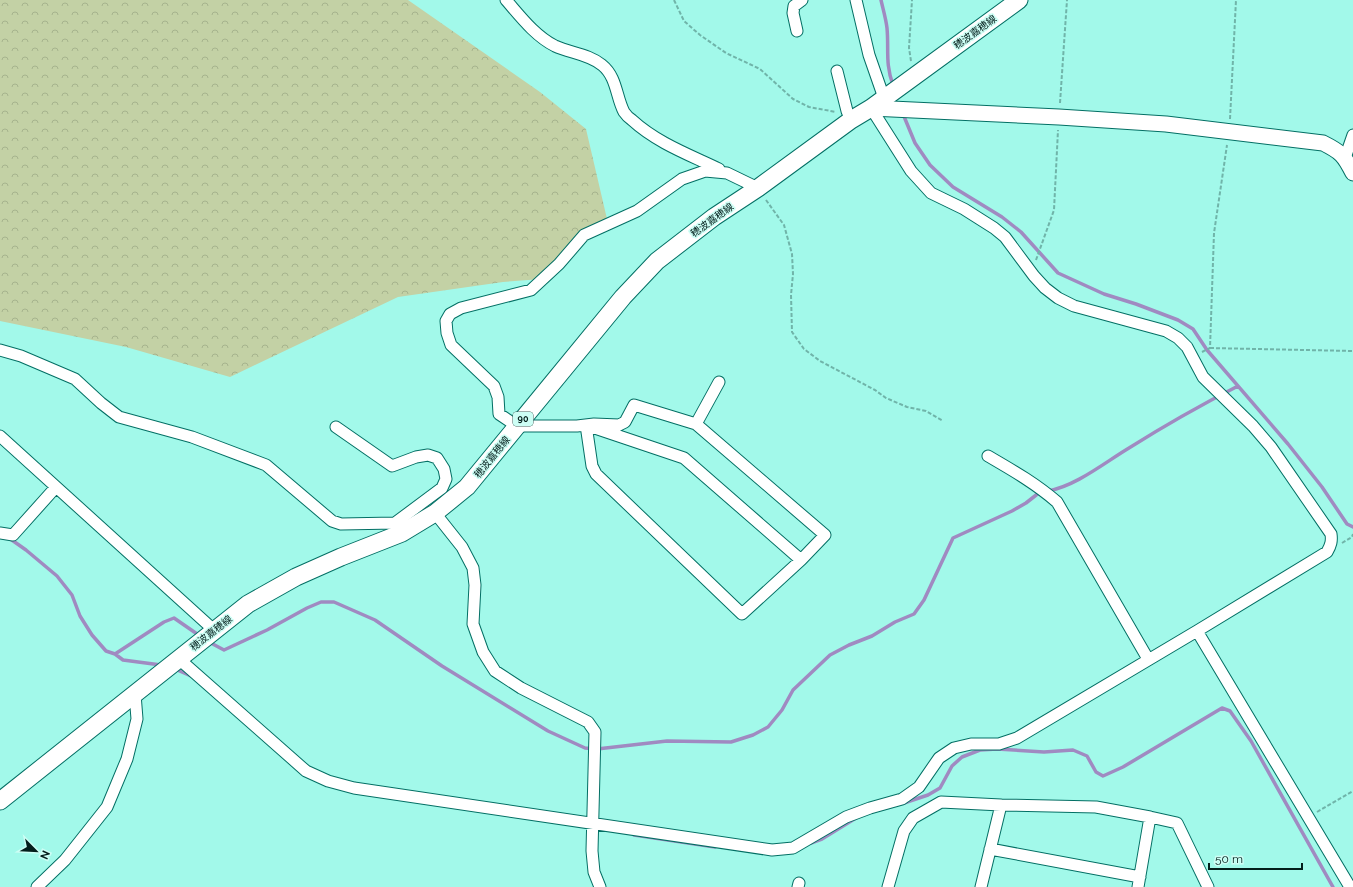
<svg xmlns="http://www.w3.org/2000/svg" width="1353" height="887" font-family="Raleway,'Noto Sans JP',sans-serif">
	<defs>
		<pattern id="forest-crowns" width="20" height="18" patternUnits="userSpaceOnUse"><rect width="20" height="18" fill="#c3d1a5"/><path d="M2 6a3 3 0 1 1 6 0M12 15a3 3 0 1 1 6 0" fill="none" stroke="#a6b38d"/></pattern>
	</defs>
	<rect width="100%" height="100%" fill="#a2f9ea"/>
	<path fill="url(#forest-crowns)" d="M0 0H408L540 92 586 129 607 219 567 263 542 279 503 282 398 297 230 377 126 347 0 321Z"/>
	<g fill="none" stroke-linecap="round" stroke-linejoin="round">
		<path stroke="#a08ac1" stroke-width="3.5" d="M881 0C883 9 886 19 887 28 889 50 885 63 893 85
			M903 114 915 143 930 165 953 187 1002 217 1021 232 1058 273 1104 294 1136 304 1178 320 1193 329 1207 350 1288 444 1322 487 1347 524 1353 527
			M1048 491C1076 486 1104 463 1129 448 1164 426 1201 405 1238 386
			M9 538 26 550 57 576 72 595 80 616 92 635 106 651 115 654 123 660 161 665
			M209 642 224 650 267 630 307 608 321 602H334L375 620 442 666 548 731 585 748 597 749 667 741 731 742 753 735 768 727 782 710 793 690 830 655 849 645 872 636 895 622 914 614 924 600 953 538 1012 511 1026 503 1040 492
			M115 654 164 622 174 618 200 636
			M175 669 191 676
			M904 803 928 795 940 788 952 766 962 757 980 750 997 749 1044 752 1073 750 1087 756 1096 772 1103 776 1123 767 1222 708 1230 711 1251 741 1333 887
			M634 835 715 847
			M811 843 822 839 856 818"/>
		<defs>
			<path id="street" d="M506 0C520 16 535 36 555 46 570 53 589 54 602 65 617 77 616 97 624 112 626 115 629 118 632 120 657 143 690 155 719 169
				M856 0 869 55 884 98
				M797 31 793 13 794 6 802 0
				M837 71 847 111 851 120
				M1345 158 1353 135
				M758 188 727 173 705 171 682 179 637 211 584 235 559 264 531 290 461 308 450 314 446 321 447 333 451 345 494 386 498 397 499 414 517 426H577L594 424 619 425 625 422 634 405 696 424 825 535 801 560 742 614 596 474 592 466 586 425 684 458 801 560
				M0 350 21 356 75 379 101 403 119 417 192 437 266 465 332 521 341 524 395 523 402 533
				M696 424 719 382
				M336 427 392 466 416 457 428 455 437 458 444 469 446 479 442 488 395 523
				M0 436 215 631
				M988 456C1012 470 1035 483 1057 502L1148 659
				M435 513 462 547 473 568 475 585 473 624 483 652 495 671 521 688 588 722 595 732 592 851 594 872 600 887
				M0 533 13 535 56 487
				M1197 631 1350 887
				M179 659 306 771 328 781 354 788 772 850 793 848 846 817 870 808 902 799 919 787 939 758 954 748 971 744H999L1017 738 1197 631 1327 552C1331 545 1332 541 1331 534L1271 447 1253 426 1203 377 1187 347 1178 338 1166 331 1074 306 1058 298 1045 288 1034 276 1005 237 994 228 964 209 931 193 911 171 871 108
				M1150 817 1177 823 1208 887
				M990 849 1140 877
				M37 887 65 860 107 807 127 759 137 719 135 694
				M798 887 799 883
				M888 887 904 831 913 818 941 802 1001 805
				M981 887 1001 805 1096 807 1150 817 1138 887"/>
			<path id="secondary" d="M871 108 1059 117 1166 124 1323 143C1341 152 1344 155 1353 173"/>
			<path id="primary" d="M0 801 248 604 296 577 341 557 402 533 435 513 467 487 623 297 657 261 714 217 758 188 851 120 871 108 1019 0"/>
		</defs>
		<use href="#street" stroke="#036f64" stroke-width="13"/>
		<use href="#secondary" stroke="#036f64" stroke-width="17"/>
		<use href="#primary" stroke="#036f64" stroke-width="19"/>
		<path stroke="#70b4a9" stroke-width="2" stroke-dasharray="4 2" stroke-linecap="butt" d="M674 0 684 21 700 35 726 53 760 69 793 99 809 107 836 112
			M911 61 909 48 912 0
			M1060 103 1067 0
			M1230 119 1236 0
			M766 200 784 225 792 254 793 274 791 295 792 332 804 349 820 361 875 390 886 398 907 407 926 411 943 421
			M1036 260 1054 210 1058 130
			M1210 348 1353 351
			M1202 352 1210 348 1214 233 1227 145
			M1342 543 1352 537 1353 534
			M1317 812 1353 791"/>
		<use href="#street" stroke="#fff" stroke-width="11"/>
		<use href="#secondary" stroke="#fff" stroke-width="15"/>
		<use href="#primary" stroke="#fff" stroke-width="17"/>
	</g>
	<g text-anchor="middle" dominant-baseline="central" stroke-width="3" stroke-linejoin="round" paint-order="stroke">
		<rect fill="#cdfef5" stroke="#40615c" stroke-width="1" x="513" y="412" width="20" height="14" rx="3"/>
		<g font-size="9" font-weight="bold" fill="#031e1b">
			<text x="523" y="419">90</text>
		</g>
		<g font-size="10" fill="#031e1b" stroke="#cdfef5">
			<text transform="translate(975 32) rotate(-36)">穂波嘉穂線</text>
			<text transform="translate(712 220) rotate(-36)">穂波嘉穂線</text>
			<text transform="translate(492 457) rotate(-51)">穂波嘉穂線</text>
			<text transform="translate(211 633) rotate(-38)">穂波嘉穂線</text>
		</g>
	</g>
	<g transform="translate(36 851) rotate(114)" stroke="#cdfef5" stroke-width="3" paint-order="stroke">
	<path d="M0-3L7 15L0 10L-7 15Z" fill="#031e1b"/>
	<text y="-6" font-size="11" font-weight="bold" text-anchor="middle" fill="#031e1b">N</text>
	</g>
	<path d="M1209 863v6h93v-6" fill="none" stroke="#031e1b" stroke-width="2"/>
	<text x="1215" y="863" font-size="12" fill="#031e1b" stroke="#cdfef5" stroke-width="3" paint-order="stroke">50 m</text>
</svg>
